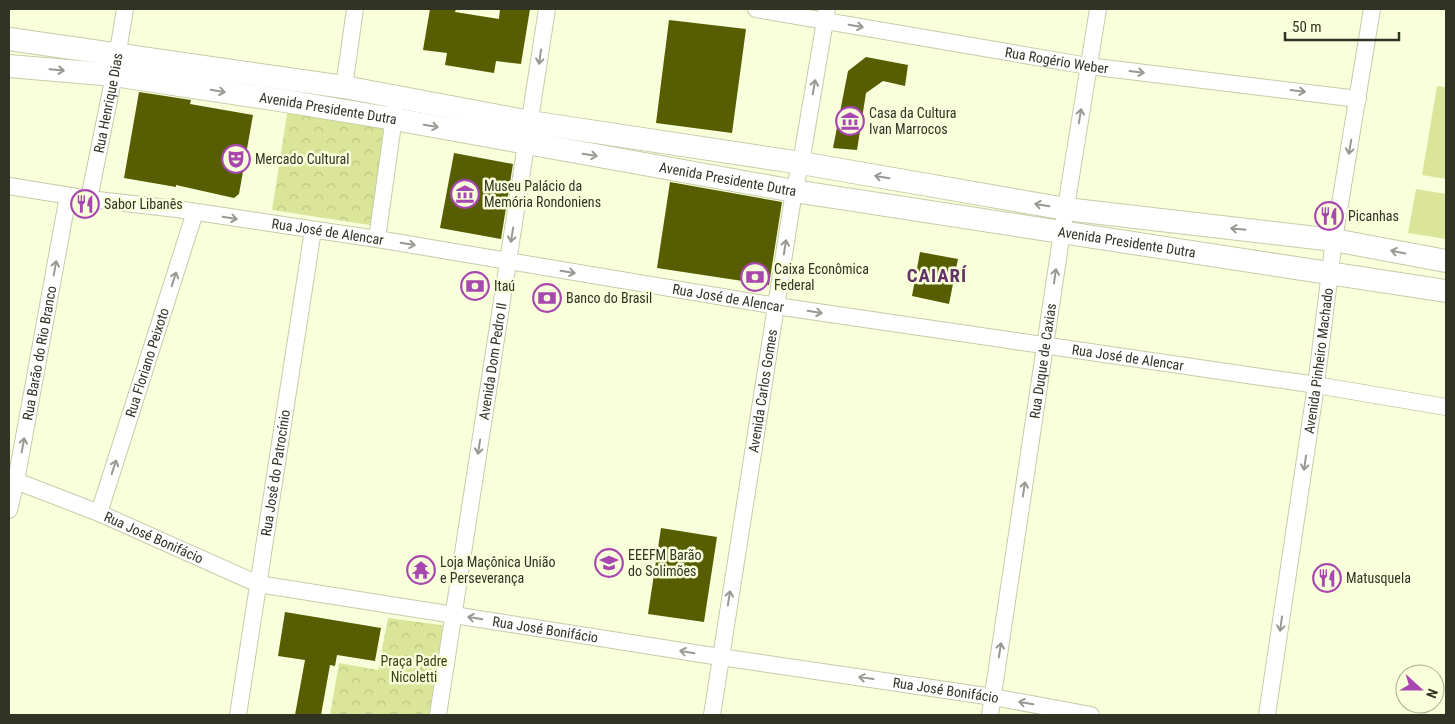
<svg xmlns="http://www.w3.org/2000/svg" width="1455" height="724" font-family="'Roboto Condensed',sans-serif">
	<defs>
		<pattern id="forest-crowns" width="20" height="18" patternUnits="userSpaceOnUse" patternTransform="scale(1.25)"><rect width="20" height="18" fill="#dbe599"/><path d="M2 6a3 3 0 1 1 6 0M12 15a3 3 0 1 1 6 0" fill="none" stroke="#bcc584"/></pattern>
	</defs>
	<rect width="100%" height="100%" fill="#f9ffdb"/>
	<path fill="#dbe599" d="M1437 86 1446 87V179L1422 175Z
		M1416 189 1446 194V239L1408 233Z"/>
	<path fill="url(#forest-crowns)" d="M288 108 399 125 383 227 272 210Z
		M388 618 448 626 441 715H330L339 663 378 670Z"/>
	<path fill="#575e01" d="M430 9H456L455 12 499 19 500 9H530L521 64 496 61 494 73 445 65 447 53 423 50Z
		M669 20 746 29 732 133 656 123Z
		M866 57 908 65 905 86 883 81 866 93 857 150 833 148 848 71Z
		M139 92 191 100 190 104 253 115 239 194 234 198 176 185V187L124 178Z
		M454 153 513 164 501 239 440 228Z
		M670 182 782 202 769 285 657 268Z
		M920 252 958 259 949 304 912 296Z
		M661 528 717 537 704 622 648 614Z
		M285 612 381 628 375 661 337 655 335 666 330 665 321 715H295L305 660 278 656Z"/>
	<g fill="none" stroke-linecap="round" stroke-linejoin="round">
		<defs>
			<g id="street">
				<path id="s1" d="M756 9 1088 66 1358 99"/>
				<path d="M344 87 355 9"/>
				<path id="s2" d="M9 186 89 199 177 209 377 239 776 306 1316 385 1446 407"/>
				<path id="s3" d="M89 199 114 75 125 9"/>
				<path d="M377 239 395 110"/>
				<path id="s4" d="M16 481 99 513 258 584 720 657 993 697 1091 715"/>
				<path id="s5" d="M9 510 16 481 68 196"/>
				<path id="s6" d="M99 513 195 212"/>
				<path id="s7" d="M238 715 313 230"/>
				<path id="s8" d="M438 715 547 9"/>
				<path id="s9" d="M712 715 794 191 801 163 827 9"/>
				<path id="s10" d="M990 715 1062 232 1098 9"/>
				<path id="s11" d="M1267 715 1316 385 1334 240 1372 9"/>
			</g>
			<g id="secondary">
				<path d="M9 39 344 87 530 122 801 163 1066 209 1334 240 1446 261"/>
				<path id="s12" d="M9 66 114 75 279 100 394 119 794 191 1446 291"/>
			</g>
		</defs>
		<use href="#street" stroke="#c6cca9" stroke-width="18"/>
		<use href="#secondary" stroke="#c6cca9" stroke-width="24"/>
		<use href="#street" stroke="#fff" stroke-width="16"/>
		<use href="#secondary" stroke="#fff" stroke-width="22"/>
	</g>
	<defs><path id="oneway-shaft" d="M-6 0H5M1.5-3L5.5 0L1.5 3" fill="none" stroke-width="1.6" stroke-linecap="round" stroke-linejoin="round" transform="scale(1.25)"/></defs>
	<g stroke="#989992">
		<use href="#oneway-shaft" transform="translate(856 26) rotate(10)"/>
		<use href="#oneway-shaft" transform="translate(540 57) rotate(98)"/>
		<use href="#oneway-shaft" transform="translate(57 70) rotate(5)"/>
		<use href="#oneway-shaft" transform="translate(1137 72) rotate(7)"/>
		<use href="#oneway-shaft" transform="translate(814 87) rotate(-80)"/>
		<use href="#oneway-shaft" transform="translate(218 91) rotate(9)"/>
		<use href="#oneway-shaft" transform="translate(1298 91) rotate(7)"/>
		<use href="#oneway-shaft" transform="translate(1080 116) rotate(-81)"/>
		<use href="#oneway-shaft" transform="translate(431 126) rotate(10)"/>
		<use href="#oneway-shaft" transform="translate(1350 147) rotate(100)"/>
		<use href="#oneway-shaft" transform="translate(590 155) rotate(10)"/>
		<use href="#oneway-shaft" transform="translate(882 177) rotate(-170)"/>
		<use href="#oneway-shaft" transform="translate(1042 205) rotate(-170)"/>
		<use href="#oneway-shaft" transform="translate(230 218) rotate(9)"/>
		<use href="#oneway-shaft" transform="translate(1238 229) rotate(-174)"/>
		<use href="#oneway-shaft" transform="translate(512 235) rotate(99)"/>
		<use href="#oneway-shaft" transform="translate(408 244) rotate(10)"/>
		<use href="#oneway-shaft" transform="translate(785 247) rotate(-81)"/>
		<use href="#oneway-shaft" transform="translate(1398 252) rotate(-169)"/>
		<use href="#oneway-shaft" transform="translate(55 268) rotate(-80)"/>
		<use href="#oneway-shaft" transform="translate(568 272) rotate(9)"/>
		<use href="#oneway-shaft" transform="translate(1055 276) rotate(-82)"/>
		<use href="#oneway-shaft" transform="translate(174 279) rotate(-72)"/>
		<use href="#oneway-shaft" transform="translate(815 312) rotate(9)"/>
		<use href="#oneway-shaft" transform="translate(23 445) rotate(-80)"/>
		<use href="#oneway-shaft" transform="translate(479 447) rotate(99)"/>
		<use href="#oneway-shaft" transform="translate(1305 463) rotate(98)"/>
		<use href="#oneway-shaft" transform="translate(114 467) rotate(-72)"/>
		<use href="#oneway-shaft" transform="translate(1024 489) rotate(-81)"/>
		<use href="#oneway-shaft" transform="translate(729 598) rotate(-81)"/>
		<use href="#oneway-shaft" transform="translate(475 618) rotate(-171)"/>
		<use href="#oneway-shaft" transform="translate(1281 624) rotate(98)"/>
		<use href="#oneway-shaft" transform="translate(1000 650) rotate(-81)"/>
		<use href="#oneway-shaft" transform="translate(687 652) rotate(-171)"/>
		<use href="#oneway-shaft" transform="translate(866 678) rotate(-172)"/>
		<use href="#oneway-shaft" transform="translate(1026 703) rotate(-170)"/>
	</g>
	<defs>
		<symbol id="museum-ring" viewBox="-11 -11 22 22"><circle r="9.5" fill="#f9ffdb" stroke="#a747af" stroke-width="1.5"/><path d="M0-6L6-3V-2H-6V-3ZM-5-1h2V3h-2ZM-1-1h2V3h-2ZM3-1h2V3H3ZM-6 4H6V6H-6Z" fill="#a747af"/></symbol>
		<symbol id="theatre-ring" viewBox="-11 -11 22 22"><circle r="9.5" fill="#f9ffdb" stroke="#a747af" stroke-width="1.5"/><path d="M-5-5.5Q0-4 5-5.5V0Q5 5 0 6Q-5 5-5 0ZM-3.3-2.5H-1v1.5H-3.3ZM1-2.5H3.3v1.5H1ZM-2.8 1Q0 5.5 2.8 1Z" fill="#a747af"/></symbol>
		<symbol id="restaurant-ring" viewBox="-11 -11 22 22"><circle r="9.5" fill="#f9ffdb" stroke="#a747af" stroke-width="1.5"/><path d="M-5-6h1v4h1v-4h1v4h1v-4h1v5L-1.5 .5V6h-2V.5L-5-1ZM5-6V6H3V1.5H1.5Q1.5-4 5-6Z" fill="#a747af"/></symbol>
		<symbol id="bank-ring" viewBox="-11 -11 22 22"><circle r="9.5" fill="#f9ffdb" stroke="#a747af" stroke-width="1.5"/><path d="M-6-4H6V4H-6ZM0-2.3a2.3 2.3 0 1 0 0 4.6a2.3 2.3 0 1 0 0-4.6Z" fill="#a747af"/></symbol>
		<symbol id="school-ring" viewBox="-11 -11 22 22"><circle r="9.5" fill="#f9ffdb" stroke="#a747af" stroke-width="1.5"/><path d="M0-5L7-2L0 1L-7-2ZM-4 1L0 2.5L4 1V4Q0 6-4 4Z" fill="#a747af"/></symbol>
		<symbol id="temple-ring" viewBox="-11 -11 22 22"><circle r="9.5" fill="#f9ffdb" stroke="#a747af" stroke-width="1.5"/><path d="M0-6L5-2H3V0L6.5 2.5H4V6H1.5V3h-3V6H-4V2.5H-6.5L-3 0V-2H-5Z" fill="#a747af"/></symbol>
	</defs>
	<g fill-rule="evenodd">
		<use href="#museum-ring" x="834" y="105" width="32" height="32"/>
		<use href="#theatre-ring" x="220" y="143" width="32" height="32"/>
		<use href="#museum-ring" x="449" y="178" width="32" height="32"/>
		<use href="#restaurant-ring" x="69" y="188" width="32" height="32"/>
		<use href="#restaurant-ring" x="1313" y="200" width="32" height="32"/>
		<use href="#bank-ring" x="739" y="261" width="32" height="32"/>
		<use href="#bank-ring" x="459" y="270" width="32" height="32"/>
		<use href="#bank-ring" x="531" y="282" width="32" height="32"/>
		<use href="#school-ring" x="593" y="547" width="32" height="32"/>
		<use href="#temple-ring" x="405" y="554" width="32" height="32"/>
		<use href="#restaurant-ring" x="1311" y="562" width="32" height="32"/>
	</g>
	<g text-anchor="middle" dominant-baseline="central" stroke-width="5" stroke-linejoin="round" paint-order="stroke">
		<g font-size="14" fill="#313325" stroke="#f9ffdb">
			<text stroke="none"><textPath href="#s1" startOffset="305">Rua Rogério Weber</textPath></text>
			<text stroke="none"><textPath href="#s3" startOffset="98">Rua Henrique Dias</textPath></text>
			<text stroke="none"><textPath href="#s12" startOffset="322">Avenida Presidente Dutra</textPath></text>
			<text stroke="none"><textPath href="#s12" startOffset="728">Avenida Presidente Dutra</textPath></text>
			<text stroke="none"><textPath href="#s2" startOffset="322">Rua José de Alencar</textPath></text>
			<text stroke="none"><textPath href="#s12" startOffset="1132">Avenida Presidente Dutra</textPath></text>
			<text stroke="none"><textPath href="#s2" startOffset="728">Rua José de Alencar</textPath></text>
			<text stroke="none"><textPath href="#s5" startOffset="160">Rua Barão do Rio Branco</textPath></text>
			<text stroke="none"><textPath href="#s2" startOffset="1132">Rua José de Alencar</textPath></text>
			<text stroke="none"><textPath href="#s8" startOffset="358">Avenida Dom Pedro II</textPath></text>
			<text stroke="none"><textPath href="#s10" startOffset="358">Rua Duque de Caxias</textPath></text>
			<text stroke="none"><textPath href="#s11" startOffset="358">Avenida Pinheiro Machado</textPath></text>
			<text stroke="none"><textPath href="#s6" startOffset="158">Rua Floriano Peixoto</textPath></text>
			<text stroke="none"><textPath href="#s9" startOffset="328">Avenida Carlos Gomes</textPath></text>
			<text stroke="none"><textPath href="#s7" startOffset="245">Rua José do Patrocínio</textPath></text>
			<text stroke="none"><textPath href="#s4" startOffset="149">Rua José Bonifácio</textPath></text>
			<text stroke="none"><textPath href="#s4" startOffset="554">Rua José Bonifácio</textPath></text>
			<text stroke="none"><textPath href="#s4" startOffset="959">Rua José Bonifácio</textPath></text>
		</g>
		<g font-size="14" fill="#313325" stroke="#f9ffdb" text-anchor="start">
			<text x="869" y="113">Casa da Cultura<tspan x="869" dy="16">Ivan Marrocos</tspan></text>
			<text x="255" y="159">Mercado Cultural</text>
			<text x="484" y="186">Museu Palácio da<tspan x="484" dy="16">Memória Rondoniens</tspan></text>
			<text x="104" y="204">Sabor Libanês</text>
			<text x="1348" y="216">Picanhas</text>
			<text x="774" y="269">Caixa Econômica<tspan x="774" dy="16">Federal</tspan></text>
			<text x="494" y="286">Itaú</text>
			<text x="566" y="298">Banco do Brasil</text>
			<text x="628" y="555">EEEFM Barão<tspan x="628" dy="16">do Solimões</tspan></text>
			<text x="440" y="562">Loja Maçônica União<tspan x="440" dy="16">e Perseverança</tspan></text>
			<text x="1346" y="578">Matusquela</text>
		</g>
		<g font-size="14" fill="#3a3f13" stroke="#f9ffdb">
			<text x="414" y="661">Praça Padre<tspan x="414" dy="16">Nicoletti</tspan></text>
		</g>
		<g font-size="19" font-weight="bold" letter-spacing="1" fill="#613265" stroke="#f9ffdb">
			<text x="937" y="275">CAIARÍ</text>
		</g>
	</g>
	<rect width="1455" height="724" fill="none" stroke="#313325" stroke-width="20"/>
	<g transform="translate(1420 689) rotate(111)"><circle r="24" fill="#f9ffdb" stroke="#a9ad92"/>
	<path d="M0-4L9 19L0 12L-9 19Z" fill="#a747af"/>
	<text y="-8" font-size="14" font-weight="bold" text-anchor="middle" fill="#313325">N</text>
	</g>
	<path d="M1285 32v8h114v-8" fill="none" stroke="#313325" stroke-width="2.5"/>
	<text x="1292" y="32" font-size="15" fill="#313325" stroke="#f9ffdb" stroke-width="4" paint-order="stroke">50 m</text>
</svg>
